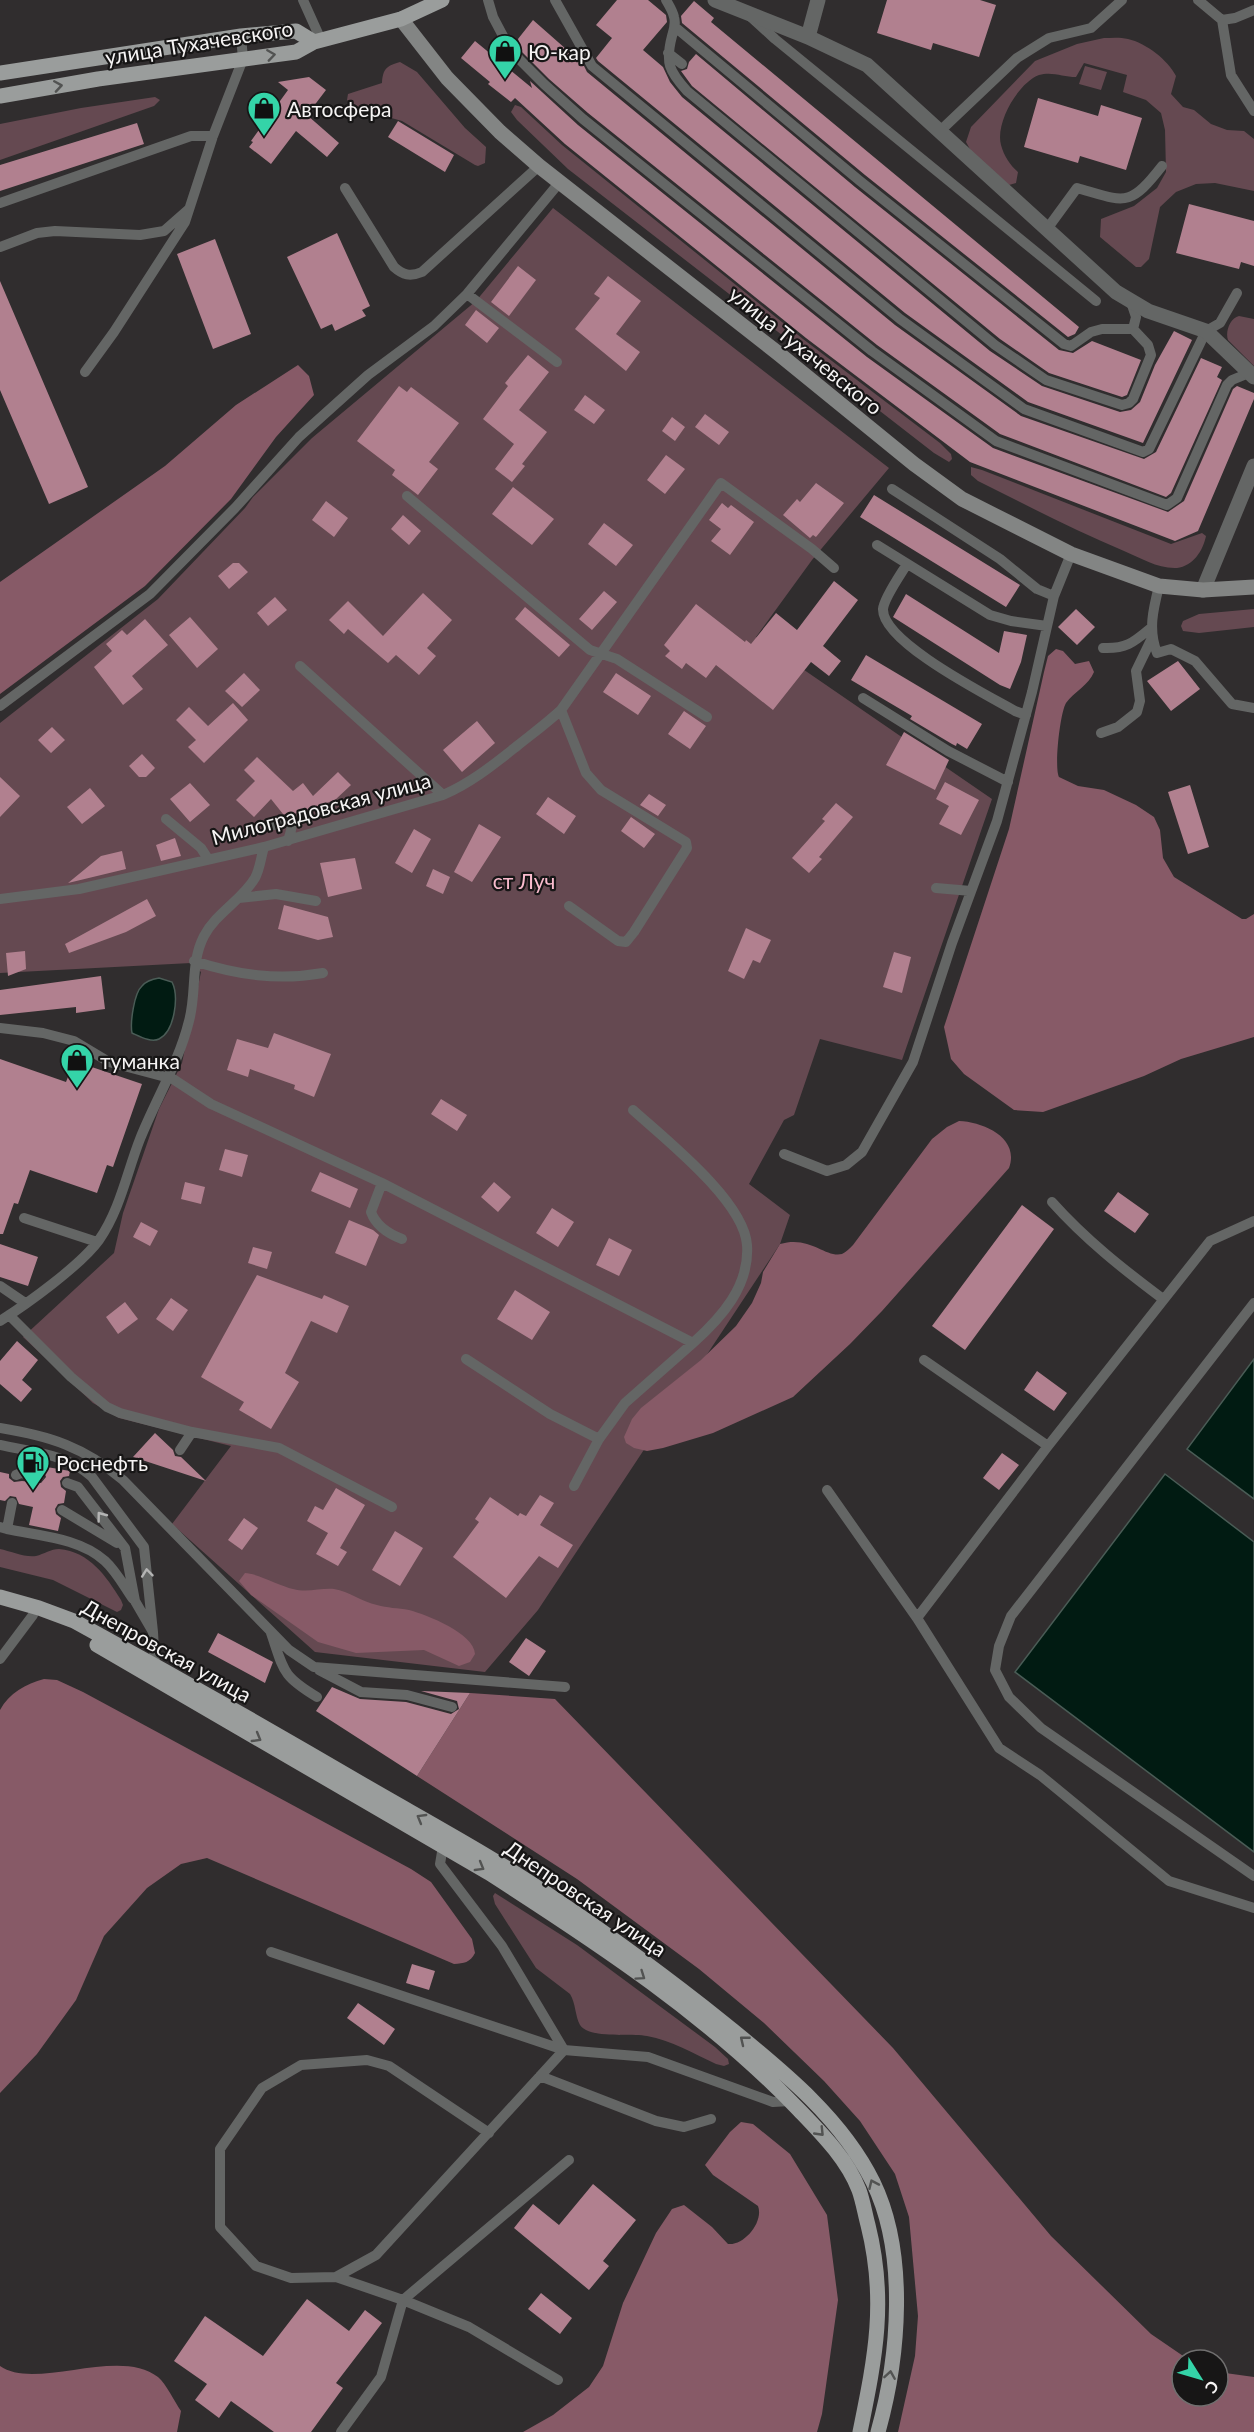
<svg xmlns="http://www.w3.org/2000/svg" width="1254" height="2432" font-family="Lato,sans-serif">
	<rect width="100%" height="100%" fill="#302d2e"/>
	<path fill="#654951" d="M1104 38C1111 38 1120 37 1128 39 1146 43 1168 60 1176 76L1171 94 1183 107 1194 110 1211 124 1227 130 1244 131 1254 139V191L1215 183 1196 184 1176 192 1160 207 1149 259 1141 267H1136L1100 237 1101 219 1134 206 1157 188 1166 172 1165 130 1161 113 1146 100 1123 92 1127 75 1084 63 1076 77C1063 77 1052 71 1039 75 1018 83 995 123 1001 145 1004 156 1010 165 1018 172L1016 183 1009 185 971 151 966 142 971 127 1035 61 1077 44Z
		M400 62 417 72 465 128 486 147 485 163 478 166 475 165 402 121 363 110 347 100 348 94 382 83C383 69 386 66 400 62Z
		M1085 66 1107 72 1101 90 1079 84Z
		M155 97 160 100 154 106 0 160V124L81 108Z
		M515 105 521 107 562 145 803 339 940 443 951 454 952 459 949 462 934 453 568 169 517 120 511 112Z
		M553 208 889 468 812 560 756 637 992 799 902 1060 820 1039 794 1115 784 1120 749 1184 790 1215 780 1244 538 1610 485 1672 315 1652 172 1524 231 1446 119 1418 93 1403 23 1337 114 1253 123 1213 159 1109 182 1063 201 972 191 963 0 973V723L158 599 245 508 253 497 312 438 476 301Z
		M1239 316 1254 319V366L1228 340C1225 332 1230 318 1239 316Z
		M971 467 982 470 1171 544 1202 533 1206 536C1203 551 1193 566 1177 568 1158 569 1141 558 1124 551 1074 530 1026 505 978 481L971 475Z
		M1254 609V627L1199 633 1183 631 1181 626 1183 621 1199 614Z
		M0 1549C10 1551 26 1558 36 1556 44 1554 51 1549 59 1549 90 1552 106 1576 121 1600L123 1605 121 1610 117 1612 53 1580 0 1567Z
		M495 1893 577 1945 715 2047 728 2059 729 2064 724 2066 716 2064C694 2054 671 2040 647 2036 632 2033 589 2039 580 2025 575 2016 576 2004 570 1994L536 1968 495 1904 493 1896Z"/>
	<path fill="#875a67" d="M298 365 309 376 314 395 276 437 231 499 145 586 0 694V582L165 466 236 405Z
		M1056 649 1063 651 1075 664 1089 661 1094 672C1089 685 1074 692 1066 703 1060 713 1054 767 1059 777L1078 786 1104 790 1136 805 1154 817 1160 830 1163 858 1174 877 1242 919H1246L1254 914V1037L1181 1059 1144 1076 1043 1112 1014 1110 964 1074 951 1059 944 1027 1009 829 1044 672 1048 656Z
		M959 1121C984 1122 1020 1138 1009 1168L882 1311 850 1344 793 1397 713 1433 663 1448 647 1451 634 1448 626 1443 624 1437 632 1419 641 1408 701 1360 736 1326 752 1303 761 1283 763 1272 780 1244C810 1235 825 1258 842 1254 846 1252 850 1248 853 1245L932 1139 947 1127Z
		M245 1573C256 1573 280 1586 293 1589 307 1593 320 1588 334 1589 349 1591 362 1602 377 1605 387 1608 398 1608 409 1610 427 1615 474 1633 475 1654L470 1662 459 1666 424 1650 356 1653 318 1642 251 1595 239 1581Z
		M44 1679 57 1680 83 1692 411 1869 431 1882 472 1939 475 1953C470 1963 464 1963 454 1964L207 1858 181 1864 147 1888 104 1936 76 2000 37 2054 0 2093V1710C9 1693 26 1684 44 1679Z
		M470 1693 555 1699 893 2048 1051 2236 1151 2334 1189 2360H1182V2396H1218V2372L1254 2377V2432H898L915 2356 918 2316 909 2217 895 2174 860 2121 824 2081 764 2023 699 1969 577 1879 417 1776Z
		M741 2122 753 2124 790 2154 827 2215 838 2300 822 2414 817 2432H523L553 2415 589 2387 603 2366 623 2303 656 2233 672 2209 684 2205 712 2227 728 2244C744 2246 764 2222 758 2206L713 2175 705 2165 730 2132Z
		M0 2366C35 2391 119 2346 158 2377 167 2385 174 2401 181 2411L177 2432H0Z"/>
	<path fill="#011b12" stroke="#4a5c56" stroke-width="1.5" d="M159 978 172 982C179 996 175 1031 159 1039 151 1043 139 1036 132 1033 130 1023 134 993 142 986 146 981 153 979 159 978Z
		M1254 1359V1499L1187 1449Z
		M1165 1474 1254 1542V1852L1015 1672Z"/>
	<path fill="#b1808f" d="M617 0H648L666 15 667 22 643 50 663 67 670 82 682 97 990 351 1042 386 1120 412 1131 410 1140 402 1155 365 1174 331 1192 340 1143 443 1028 402 905 313 598 61 596 58 612 38 596 25Z
		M887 0H980L996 5 979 57 933 43 931 50 877 33Z
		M694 1 714 18 711 22 1079 327 1075 334 1068 337 865 175 682 23 681 16Z
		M533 20 583 64 587 72 895 325 1021 416 1144 459 1156 452 1201 358 1222 367 1217 377 1222 380 1171 493 1166 497 1000 434 877 345 588 113 549 79 521 51 518 39Z
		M475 41 532 88 530 81 578 125 867 357 993 448 1168 512 1184 501 1233 389 1237 386 1254 393V399L1198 531 1175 541 970 462 806 338 565 144 515 98 511 102 488 84 490 82 461 58Z
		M696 54 855 187 1059 350 1073 353 1092 341 1141 360 1127 395 1122 397 1049 373 1000 339 692 86 681 71 687 69 689 62Z
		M309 77 326 90 307 115 339 143 327 157 296 131 271 164 249 147 253 142 251 141 288 90 278 82Z
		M1038 98 1098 116 1101 105 1142 118 1126 170 1080 156 1078 163 1024 147Z
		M398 121 454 155 445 172 388 137Z
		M137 123 144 144 0 191V165Z
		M1189 204 1254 221V266L1241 262 1239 269 1176 253Z
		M337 233 370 306 362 310 366 316 335 331 332 324 321 329 287 257Z
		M215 239 251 334 213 349 177 254Z
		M518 266 536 280 509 316 491 302Z
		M608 276 641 301 616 334 640 352 626 371 575 329 600 298 594 294Z
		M0 281 88 487 49 504 0 390Z
		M476 310 499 328 487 343 465 325Z
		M528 355 549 372 519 410 547 432 522 464 525 466 512 482 495 469 514 444 483 419 508 386 505 383Z
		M399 386 407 392 411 387 459 423 429 462 438 469 418 495 392 475 395 470 357 441Z
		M585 395 605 410 594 424 574 410Z
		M705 414 729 432 719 445 695 427Z
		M672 417 685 427 675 441 662 431Z
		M666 455 685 469 665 494 647 480Z
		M816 483 844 503 816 537 813 535 810 538 783 515 797 499 800 502Z
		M513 487 554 519 532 545 492 514Z
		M874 495 1020 585 1006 607 860 517Z
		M326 501 348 518 334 537 312 520Z
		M722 503 728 508 731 505 754 522 730 555 711 541 721 529 709 520Z
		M403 515 421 531 409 545 391 529Z
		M604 523 633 545 616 566 588 544Z
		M233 563H239L248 572 229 589 218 576Z
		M834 581 858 600 823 646 841 661 829 676 811 662 773 710 716 665 706 678 686 663 682 669 665 656 670 651 664 645 696 604 745 642 746 640 751 644 776 613 797 630Z
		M604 591 617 602 592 630 579 619Z
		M423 593 452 620 427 648 436 656 419 675 396 655 388 663 348 629 344 634 329 620 348 601 383 636Z
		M906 594 999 653 1004 631 1027 635 1021 662 1010 689 1000 685 893 617Z
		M275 597 287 610 268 626 257 613Z
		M525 607 570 645 559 657 515 619Z
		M1076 609 1095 627 1077 645 1058 627Z
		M190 617 218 649 197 668 169 635Z
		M145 619 168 645 132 676 143 689 123 705 94 667 112 651 106 644 122 630 127 635Z
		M866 655 982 724 967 749 957 743 956 746 952 744 910 719 912 716 851 680Z
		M1178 661 1200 689 1171 711 1147 681Z
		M244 673 260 690 242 707 225 691Z
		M616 673 651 696 638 715 603 692Z
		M233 703 248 720 204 763 188 747 196 740 176 720 189 707 208 726Z
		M684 711 706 726 690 749 668 734Z
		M477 721 495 743 462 772 443 750Z
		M52 727 65 740 51 753 38 740Z
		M904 732 949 760 935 790 886 765Z
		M142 754 155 768 146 777H139L129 766Z
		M257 757 293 791 303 783 313 796 338 772 351 785 335 800 294 814H283L271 799 254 817 236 800 255 781 244 770Z
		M0 777 20 796 0 817Z
		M945 782 979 800 961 835 939 824 949 806 936 799Z
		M190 783 210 805 190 822 170 799Z
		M1190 785 1209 847 1188 854 1168 792Z
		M90 788 105 806 82 824 67 807Z
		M649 794 666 805 658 816 640 805Z
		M548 797 576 816 564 834 536 814Z
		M836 803 853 817 819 857 822 859 809 873 792 858 825 821 822 819Z
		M631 817 655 834 644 848 621 831Z
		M479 824 501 837 472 882 454 872Z
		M414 829 431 839 412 873 395 863Z
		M175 838 181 856 161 861 156 845Z
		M122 851 126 869 68 883 101 856Z
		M355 858 362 889 328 897 320 863Z
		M433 869 450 877 443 894 426 886Z
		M147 899 156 916 126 932 69 953 65 944Z
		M284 905 328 917 333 937 318 940 278 929Z
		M746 928 771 940 760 963 753 960 744 979 728 971Z
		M25 951 26 969 8 976 6 953Z
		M894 952 911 957 902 993 883 987Z
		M101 976 105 1009 76 1013V1007L0 1015V990Z
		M274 1033 331 1054 314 1097 294 1089 295 1085 250 1069 248 1077 227 1070 237 1039 268 1048Z
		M0 1059 66 1082 74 1061 142 1084 113 1167 107 1165 97 1193 30 1170 18 1204 14 1203 3 1234H0Z
		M441 1099 467 1115 457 1131 431 1114Z
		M225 1149 248 1155 242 1177 219 1170Z
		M320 1172 358 1189 350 1208 311 1191Z
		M185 1182 205 1187 201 1204 181 1199Z
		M494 1182 511 1197 498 1212 481 1197Z
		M1118 1192 1149 1214 1135 1233 1104 1211Z
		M1022 1205 1054 1229 965 1350 932 1326Z
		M552 1208 574 1222 558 1247 536 1233Z
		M349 1220 373 1230 379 1235 366 1266 335 1253Z
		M141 1222 158 1231 150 1246 133 1237Z
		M609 1238 632 1250 619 1276 596 1265Z
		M0 1244 38 1257 28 1286 0 1277Z
		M253 1247 272 1252 267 1269 248 1263Z
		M257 1275 322 1299 324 1295 349 1306 337 1333 311 1321 285 1373 299 1382 271 1429 239 1410 244 1402 201 1377Z
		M515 1290 550 1312 532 1340 497 1319Z
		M171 1298 188 1310 173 1331 156 1319Z
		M125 1302 138 1319 118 1334 106 1317Z
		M17 1341 38 1360 22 1380 32 1389 21 1402 0 1384V1361Z
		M1037 1371 1067 1393 1054 1411 1024 1390Z
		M155 1433 173 1450 175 1456 181 1457 206 1481 133 1457Z
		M1002 1453 1019 1465 999 1490 983 1478Z
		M41 1466 70 1471 69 1476 63 1477 60 1481 61 1487 66 1491 64 1503 58 1504 55 1509 56 1514 61 1518 58 1531 29 1525 33 1507 19 1504 16 1497 10 1496 5 1501 0 1500V1472L9 1474V1478L14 1482 22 1481 41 1483 46 1477 44 1471 40 1469Z
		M336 1488 365 1505 340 1548 347 1552 338 1566 316 1554 328 1533 307 1521 315 1506 323 1510Z
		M540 1495 554 1503 540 1525 573 1545 558 1568 539 1556 506 1598 453 1557 479 1522 475 1519 490 1497 518 1516 520 1513 526 1516Z
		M244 1518 258 1528 242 1550 228 1540Z
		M395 1531 423 1548 400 1586 372 1570Z
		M218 1633 273 1662 265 1683 208 1652Z
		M526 1638 546 1651 529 1676 509 1662Z
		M332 1687 360 1699 406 1702 451 1714 459 1709 457 1701 421 1691 470 1693 417 1776 316 1711Z
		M412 1964 435 1971 429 1990 406 1983Z
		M358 2003 395 2029 384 2045 347 2018Z
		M593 2184 636 2220 603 2261 609 2266 589 2290 514 2228 533 2204 559 2225Z
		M541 2293 572 2318 560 2334 528 2309Z
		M307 2299 349 2331 365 2310 382 2323 336 2383 343 2388 311 2432H274L231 2401 219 2418 195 2400 207 2384 174 2361 205 2316 263 2356Z"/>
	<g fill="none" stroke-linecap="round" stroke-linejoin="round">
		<path stroke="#646665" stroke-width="10" d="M303 0 321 40
			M488 0 493 17 511 51 544 84 583 119 872 351 996 441 1167 505 1177 498 1227 385 1232 380 1249 373
			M555 0 592 66 900 319 1024 409 1143 452 1149 449 1206 331 1220 323 1237 293
			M666 0C669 5 673 12 674 17 676 24 674 29 672 36 665 63 669 71 687 91L995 345 1046 380 1122 405 1129 403 1133 399 1151 355 1148 345 1133 329
			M1198 0 1222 20 1231 75 1254 111
			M751 17 775 39 1096 301
			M1222 20 1235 18 1254 10
			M675 27 860 181 1064 344 1071 346 1091 332 1102 329H1133L1136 317 1131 302
			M668 53 682 64
			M940 131 1017 58 1049 38 1091 28 1122 0
			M345 188 394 267C403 275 410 277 422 272L539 166
			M0 203 191 136H213
			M1047 229 1077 188C1126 202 1129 208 1162 166
			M0 247 37 233 55 231 140 235 164 231 189 209
			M467 294 557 362
			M85 372 114 332 185 222 213 136 243 59 241 36
			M892 489 1000 559 1037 589 1054 596
			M407 496 590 650 617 659 707 717
			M877 545 990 615 1011 621 1047 626
			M907 564C901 574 884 598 883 609 882 642 987 695 1015 711L1026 715
			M1159 586C1153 610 1148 630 1157 653L1171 649 1195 661 1232 704 1254 708
			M1103 648C1127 649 1134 642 1152 627
			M300 666 443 795
			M863 698 948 751 1008 782
			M0 706 150 594 235 508 299 437 368 375 434 326 467 294 559 183
			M561 710 586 773 601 790 681 839 686 842 687 848 634 932 626 942 618 941 569 906
			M1101 733 1118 727 1137 712 1140 701 1136 671 1152 638
			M166 819 201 848 208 859
			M274 825 289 820C294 826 290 833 288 841
			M936 888 971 891
			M239 898 276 894 316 901
			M0 899 79 889 264 847 443 795C471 783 493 765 517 746 532 734 547 723 561 710L721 483 812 549 834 568
			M194 961C237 975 278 981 323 973
			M0 1028 43 1033 74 1041 109 1062 173 1079 211 1104 382 1183 693 1343C721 1318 750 1286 747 1245 744 1201 665 1139 633 1110
			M784 1154 827 1171 846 1165 862 1152 913 1062 952 943 997 821 1032 692 1054 596 1071 554
			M382 1183 371 1212C376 1226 389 1234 402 1239
			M1052 1202C1086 1240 1123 1269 1163 1299
			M24 1218 97 1242
			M1254 1221 1210 1241 1048 1446 917 1618 999 1748 1040 1775 1169 1881 1254 1908
			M0 1286 25 1303
			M1254 1303 1011 1616 999 1646 995 1670 1009 1697 1041 1728 1254 1876
			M9 1315 71 1377 107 1407 120 1413 192 1432 279 1448 392 1507
			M0 1321C27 1304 81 1265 99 1240 120 1210 127 1172 140 1139 156 1099 179 1062 189 1021 197 992 190 963 204 936 216 913 242 900 255 878 260 869 261 857 264 847
			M466 1359 550 1414 599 1439
			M924 1360 1048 1446
			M0 1428C50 1436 84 1447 123 1480L289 1650 314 1667 565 1687
			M0 1445C31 1452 68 1454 92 1477L144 1547 153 1632
			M180 1450 192 1432
			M16 1475 21 1473 39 1476
			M67 1483 78 1487 125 1548 135 1601 153 1632 155 1666
			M574 1486 599 1439 625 1403 693 1343
			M827 1490 917 1618
			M62 1510 117 1543
			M0 1527 7 1529 12 1503
			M7 1529C40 1536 80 1538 105 1561 116 1571 124 1586 133 1599
			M271 1633C284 1671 282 1676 317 1697
			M0 1659 33 1615
			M319 1670 361 1692 407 1695 452 1707
			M443 1846 440 1864 502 1946 564 2050 648 2057 773 2102 790 2101
			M271 1952 564 2050 376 2255 336 2277 291 2278 256 2266 220 2227V2149L262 2088 301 2065 367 2060 389 2066 489 2133
			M540 2076 656 2121 684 2127 711 2119
			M336 2277 403 2300 469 2327 558 2380
			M341 2432 381 2377 403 2300 569 2160"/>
		<path stroke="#646665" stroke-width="15" d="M715 0 808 37 867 65 1116 292 1148 311 1206 331 1254 377
			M808 37 818 0
			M1203 590 1254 466"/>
		<path stroke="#838584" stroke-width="15" d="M401 19 447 78 500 132 539 166 779 354 914 464 962 499 1071 554 1159 586 1203 590 1254 587"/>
		<path stroke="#9a9d9c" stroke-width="15" d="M0 73 241 36 296 31 314 42
			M0 96 98 79 296 52 314 42 401 19 442 0
			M0 1597 39 1608 74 1621C173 1675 270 1730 367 1787 431 1824 498 1860 559 1902 616 1940 671 1981 725 2024 780 2069 841 2117 873 2182 908 2254 899 2357 878 2432
			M97 1645 489 1873C598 1943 709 2016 799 2110 822 2134 847 2159 859 2190 863 2201 865 2214 868 2225 887 2301 875 2358 860 2432"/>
	</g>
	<defs><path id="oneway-chevron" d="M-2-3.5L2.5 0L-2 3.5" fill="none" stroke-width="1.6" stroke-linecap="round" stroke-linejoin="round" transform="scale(1.5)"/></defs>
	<g stroke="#525352">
		<use href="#oneway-chevron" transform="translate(271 55) rotate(-8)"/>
		<use href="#oneway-chevron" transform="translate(58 86) rotate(-9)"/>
		<use href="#oneway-chevron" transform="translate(257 1738) rotate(30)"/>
		<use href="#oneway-chevron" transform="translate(421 1818) rotate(-150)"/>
		<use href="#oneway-chevron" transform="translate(480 1867) rotate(30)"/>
		<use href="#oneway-chevron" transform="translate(641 1976) rotate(35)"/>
		<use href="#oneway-chevron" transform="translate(744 2040) rotate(-141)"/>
		<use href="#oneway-chevron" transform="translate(820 2132) rotate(46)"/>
		<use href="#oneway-chevron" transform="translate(873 2184) rotate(-114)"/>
		<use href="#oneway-chevron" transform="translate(890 2375) rotate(-81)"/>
	</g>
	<g stroke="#b4b4b4">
		<use href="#oneway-chevron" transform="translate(101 1516) rotate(-127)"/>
		<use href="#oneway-chevron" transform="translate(147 1573) rotate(-96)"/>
	</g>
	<defs>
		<symbol id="shop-pin" viewBox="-11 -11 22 30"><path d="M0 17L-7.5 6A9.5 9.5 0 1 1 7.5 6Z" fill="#34d4a8" stroke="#171616"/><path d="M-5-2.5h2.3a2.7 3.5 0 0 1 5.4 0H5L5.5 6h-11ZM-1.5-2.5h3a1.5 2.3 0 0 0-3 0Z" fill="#111"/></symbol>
		<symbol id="fuel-pin" viewBox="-11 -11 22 30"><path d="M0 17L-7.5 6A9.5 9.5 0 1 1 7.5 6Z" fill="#34d4a8" stroke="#171616"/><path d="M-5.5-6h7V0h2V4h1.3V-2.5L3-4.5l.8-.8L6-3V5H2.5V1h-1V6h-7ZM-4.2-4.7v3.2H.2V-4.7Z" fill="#111"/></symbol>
	</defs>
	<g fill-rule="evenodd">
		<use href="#shop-pin" x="486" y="32" width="38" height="52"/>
		<use href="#shop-pin" x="245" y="89" width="38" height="52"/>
		<use href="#shop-pin" x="58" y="1041" width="38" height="52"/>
		<use href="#fuel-pin" x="14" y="1443" width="38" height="52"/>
	</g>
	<g text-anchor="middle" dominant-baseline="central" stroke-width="4.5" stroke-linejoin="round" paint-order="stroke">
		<g font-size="21" fill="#f6f4f4" stroke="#171616">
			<text transform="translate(199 42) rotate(-9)">улица Тухачевского</text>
			<text transform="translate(806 350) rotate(39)">улица Тухачевского</text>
			<text transform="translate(321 808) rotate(-15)">Милоградовская улица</text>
			<text transform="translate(167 1650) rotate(29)">Днепровская улица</text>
			<text transform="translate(586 1898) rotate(34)">Днепровская улица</text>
		</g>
		<g font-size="21" fill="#f6f4f4" stroke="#171616" text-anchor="start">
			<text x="528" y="51">Ю-кар</text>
			<text x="287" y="108">Автосфера</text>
			<text x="100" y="1060">туманка</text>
			<text x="56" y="1462">Роснефть</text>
		</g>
		<g font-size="21" fill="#fabcce" stroke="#171616">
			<text x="524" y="880">ст Луч</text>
		</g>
	</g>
	<g transform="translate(1200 2378) rotate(127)"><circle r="28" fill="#171616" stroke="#706f6f" stroke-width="1.5"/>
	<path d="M0-4.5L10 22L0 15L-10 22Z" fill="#34d4a8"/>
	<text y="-9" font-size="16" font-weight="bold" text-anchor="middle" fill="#f6f4f4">С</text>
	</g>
</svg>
